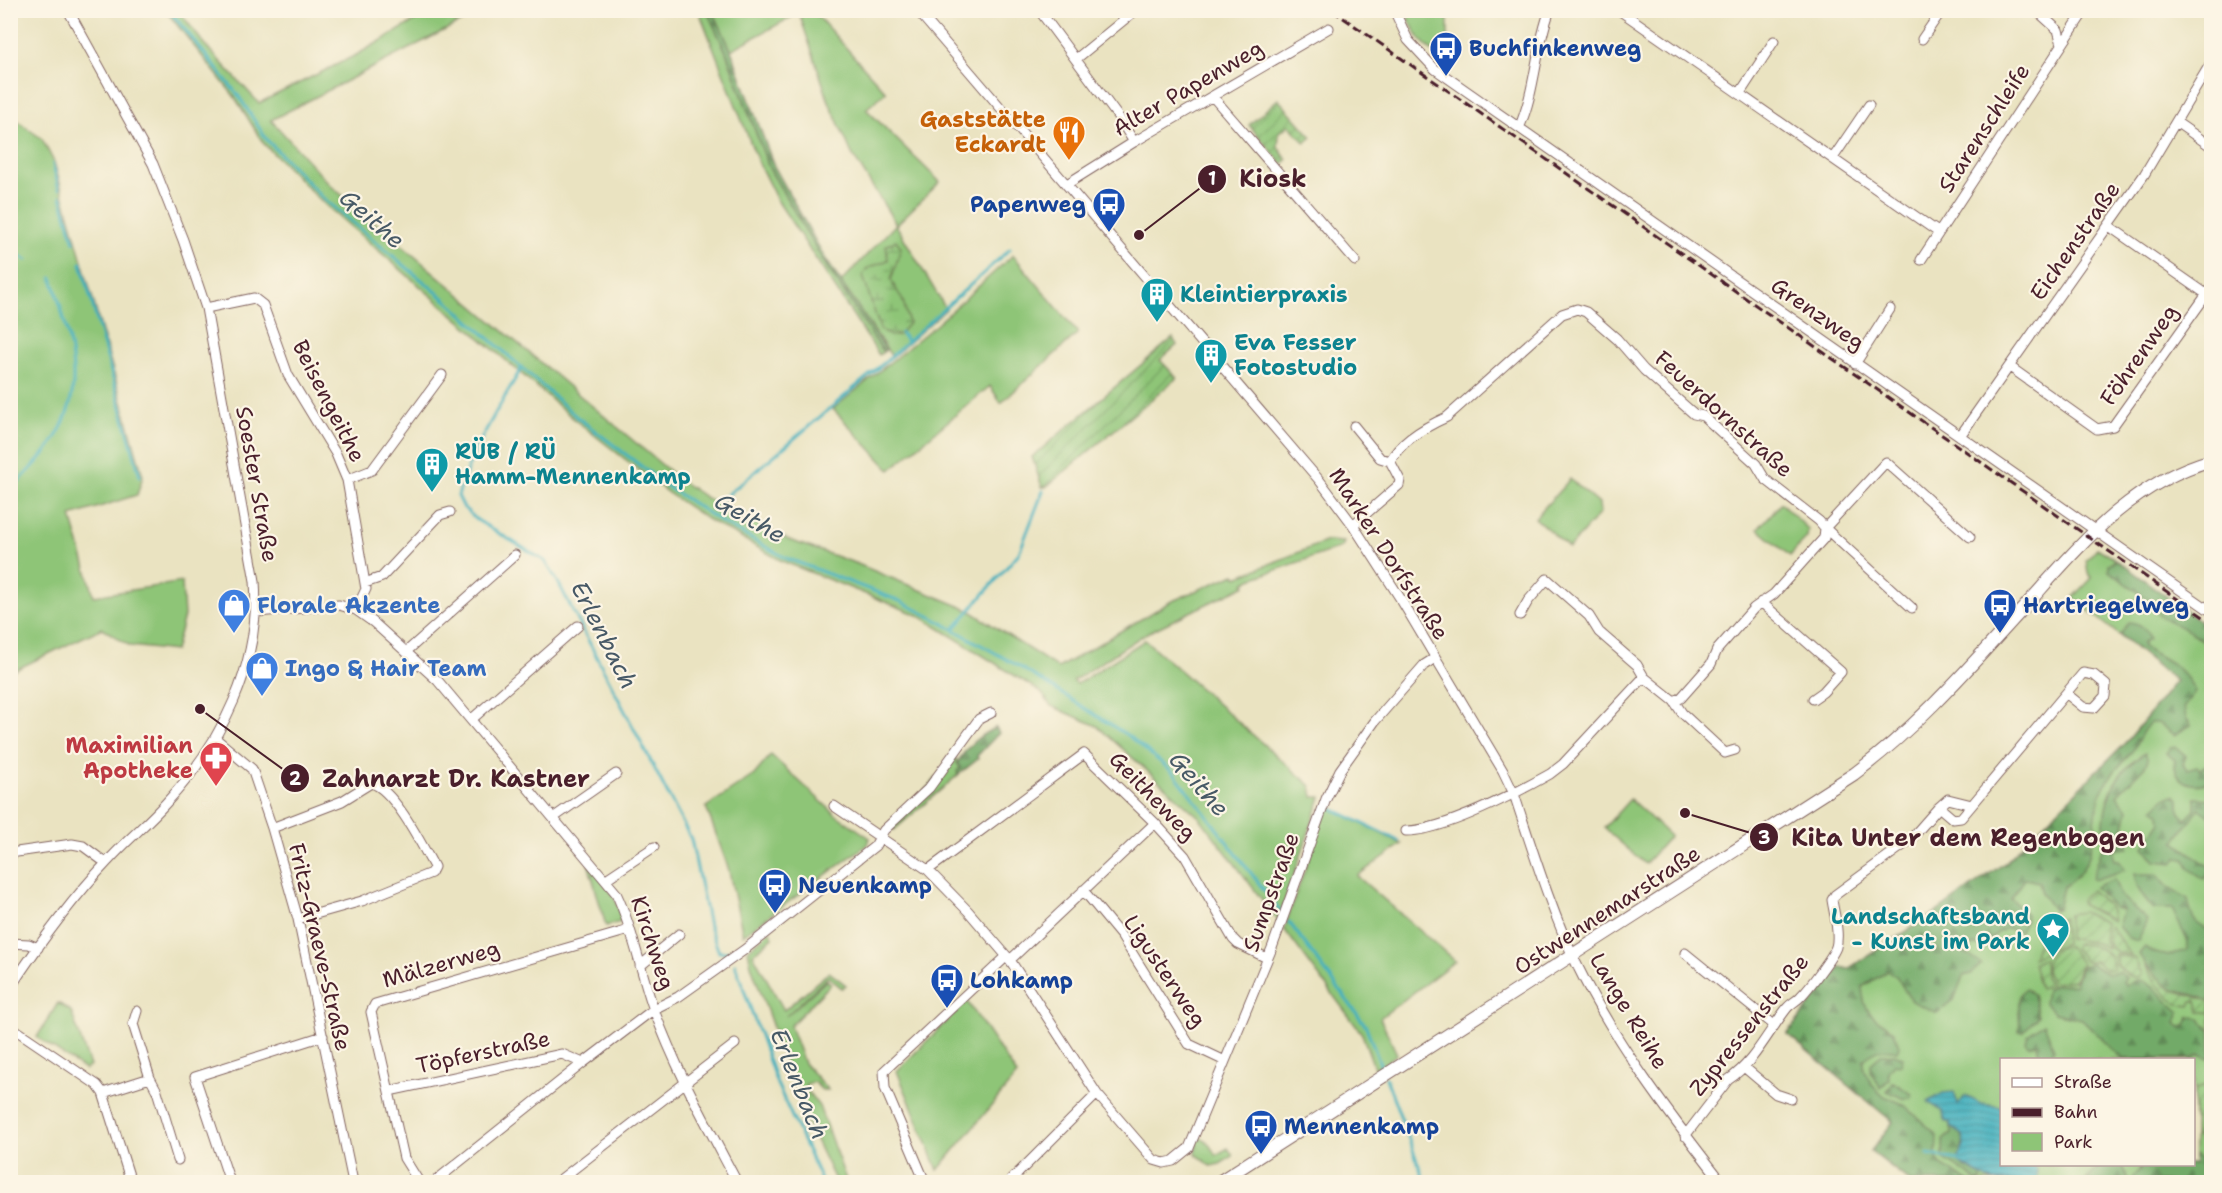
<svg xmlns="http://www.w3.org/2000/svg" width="2222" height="1193" font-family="'Shantell Sans',sans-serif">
	<defs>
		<pattern id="forest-firs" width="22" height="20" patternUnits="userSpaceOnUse" patternTransform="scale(1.5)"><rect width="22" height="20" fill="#72aa68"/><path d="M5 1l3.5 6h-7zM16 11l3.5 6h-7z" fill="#608a56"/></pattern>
		<pattern id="wetland-marsh" width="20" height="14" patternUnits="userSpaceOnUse" patternTransform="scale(1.5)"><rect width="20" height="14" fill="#8ec577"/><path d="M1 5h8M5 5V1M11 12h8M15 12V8" fill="none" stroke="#769f62"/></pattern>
		<pattern id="garden-furrows" width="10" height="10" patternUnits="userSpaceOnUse" patternTransform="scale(1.5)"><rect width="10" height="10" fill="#8ec577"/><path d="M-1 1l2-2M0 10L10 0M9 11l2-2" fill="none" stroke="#769f62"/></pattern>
		<pattern id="water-rules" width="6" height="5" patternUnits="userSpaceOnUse" patternTransform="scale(1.5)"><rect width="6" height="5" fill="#42b0be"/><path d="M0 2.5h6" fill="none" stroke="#398f9b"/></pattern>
	</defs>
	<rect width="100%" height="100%" fill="#fcf5e5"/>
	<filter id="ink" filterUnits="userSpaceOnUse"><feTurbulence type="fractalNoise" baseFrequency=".0167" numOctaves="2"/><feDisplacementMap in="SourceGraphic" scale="12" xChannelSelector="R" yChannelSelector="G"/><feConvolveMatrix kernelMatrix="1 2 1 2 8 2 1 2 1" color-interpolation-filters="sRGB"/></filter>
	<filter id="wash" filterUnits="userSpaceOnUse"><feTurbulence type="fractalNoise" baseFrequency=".008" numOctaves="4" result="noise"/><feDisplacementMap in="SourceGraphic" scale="24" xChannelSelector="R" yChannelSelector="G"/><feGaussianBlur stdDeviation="1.35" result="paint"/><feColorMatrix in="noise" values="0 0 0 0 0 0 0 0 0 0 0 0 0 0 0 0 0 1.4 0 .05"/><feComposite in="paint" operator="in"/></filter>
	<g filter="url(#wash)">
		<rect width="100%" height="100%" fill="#eae3c1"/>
		<path fill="#8ec577" stroke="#6c7251" stroke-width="1.5" fill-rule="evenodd" d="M166 11H179L205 45 259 103 358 54 432 11H482L271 120 330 185 680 480 705 497 789 540 855 563 969 610 1058 668 1170 602 1235 574 1237 577 1327 541 1344 542 1342 547 1251 579 1244 583 1246 585 1145 634 1073 681 1077 684 1145 640 1311 786 1313 797H1321L1278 921 1200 818 1097 726 1051 706 1041 692 918 615 782 561 707 519 668 493 574 419 321 201 264 144 234 96Z
			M699 11H707L726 52 769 168 822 259 883 352 879 355 777 200 758 162Z
			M713 11H813L886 92 866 109 940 182 896 225 946 309 892 357 841 282 896 224 852 154 829 102 799 13 731 50Z
			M1407 11H1448V62C1428 51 1412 34 1407 11Z
			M11 116 42 139 54 162 143 476 137 495 71 516 94 596 182 582 184 616 175 651 130 646 102 628 11 672Z
			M1013 255 1078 333 1001 403 990 386 890 470 833 409 937 324Z
			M1570 479 1599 504 1600 513 1569 548 1535 518Z
			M1781 503 1808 529 1807 537 1790 556 1758 529Z
			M2097 548 2117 560 2113 561 2211 645V1182H1911L1871 1151 1893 1122 1787 1034 1841 967 1848 969 1938 911 2006 862 2129 739 2176 681 2073 598 2092 578 2088 573 2086 560ZM2002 1060H2194V1164H2002Z
			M771 755 835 814 870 838 868 844 743 935 728 867 706 807 754 775Z
			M955 758 960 765 958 775 894 830 891 827Z
			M1630 799 1670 836 1645 864 1604 828Z
			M1327 806 1402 844 1357 876 1455 961 1380 1018 1397 1054 1375 1070 1362 1034 1284 929Z
			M588 863C603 880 620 898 621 922L606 926Z
			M770 931 773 937 753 954 784 1010 829 972 846 985 842 988 828 977 786 1016 827 980 831 984 790 1026 804 1063 828 1090H822L814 1082 806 1084 808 1092 819 1106 847 1182H836L803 1113 751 965 748 950Z
			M967 1001 1017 1075 938 1170 897 1071Z
			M58 1003 71 1011 90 1066 85 1070 37 1037Z
			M1198 1137 1206 1140 1216 1155 1228 1148 1233 1156 1220 1164 1211 1166 1196 1154Z"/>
		<path fill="url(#forest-firs)" stroke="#5e644a" stroke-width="1.5" d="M707 11H713L731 50 774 166 825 258 886 350 883 352 822 259 769 168 726 52Z
			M2117 560 2211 629V653C2204 633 2176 627 2159 615L2155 604 2109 571V564Z
			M2129 622C2140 623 2147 628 2149 639L2143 642V647C2166 660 2181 665 2195 691L2184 707 2186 718 2191 725 2174 735 2158 723H2150C2140 731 2138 745 2130 754 2121 765 2110 774 2104 787 2087 824 2104 862 2063 887L2058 908 2053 910 2042 894 2039 882 2025 879 2011 899 2026 914 2025 922 2020 932C2004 923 1994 934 1986 947L1975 945 1961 950 1981 964 1971 974 1963 976 1954 1000 1937 1013 1911 1001 1897 977 1888 971 1862 987C1864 1014 1872 1017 1894 1031L1899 1046 1897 1051C1882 1048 1874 1050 1864 1060V1069L1872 1085 1882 1095 1903 1104 1937 1135 1936 1156 1941 1165 1970 1182H1911L1871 1151 1893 1122 1787 1034 1841 967 1848 969 1938 911 2006 862 2129 739 2176 681 2120 635Z
			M996 727 999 733 977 756 978 759 958 775 957 771 961 768 957 763C969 744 977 737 996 727Z
			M2170 748 2176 747 2186 756 2183 764 2187 769 2197 766 2200 770 2204 766 2210 769 2209 781C2193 791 2172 779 2175 760L2166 753Z
			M2145 753 2148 760 2145 766 2117 795 2128 810 2122 834 2108 842 2103 837C2104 801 2112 773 2145 753Z
			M2174 795 2179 799V811L2185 819 2195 809V798L2211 799V817L2199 808 2175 842 2211 868V877L2208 875 2204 879 2190 869 2185 859 2177 858 2173 863 2155 861 2144 847 2161 822 2160 814 2154 808 2166 797Z
			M2122 840 2127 842 2128 848 2117 849 2113 853 2115 860H2119L2125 870 2094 880 2092 878 2102 849Z
			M2135 874H2157L2167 886 2188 899C2191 917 2193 924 2211 931V1004C2201 994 2184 994 2171 989 2163 986 2143 963 2139 954L2145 947C2160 959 2169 955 2187 950L2188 942 2172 909H2153C2144 899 2135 888 2135 874Z
			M2114 879 2120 895 2147 920 2138 941 2128 938 2118 926 2123 910 2114 908 2095 887Z
			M2090 963 2107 974 2119 972 2126 978 2123 982 2126 985C2132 983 2133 980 2139 980 2153 982 2168 1004 2180 1012L2176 1023 2180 1027 2185 1026 2190 1017 2199 1018 2211 1031V1060L2200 1055 2191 1059H2122L2082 1019 2054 1013 2044 1002 2046 990 2055 985 2075 984 2081 967Z
			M2026 988 2033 995 2038 1016 2023 1032 2019 1031C2022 1018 2013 997 2026 988Z
			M2044 1023 2054 1050 2048 1059 2039 1053 2037 1044 2028 1046 2026 1042 2028 1035Z
			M1894 1054 1903 1057 1901 1065 1894 1064 1888 1071 1889 1079 1881 1088 1870 1071 1871 1064 1881 1055Z
			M1893 1082 1913 1095 1911 1098 1904 1099 1887 1091Z
			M1951 1127 1960 1131 1964 1141 1958 1160 1964 1167 1983 1176 1979 1182 1943 1158V1139L1952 1134Z
			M2194 1155 2211 1166V1182H2135L2133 1178 2140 1170 2139 1165 2194 1164Z
			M2101 1165H2121L2130 1182H2084Z"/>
		<path fill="url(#wetland-marsh)" stroke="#6c7251" stroke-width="1.5" d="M896 240 901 248 891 280 903 301 909 323 899 335 890 336 880 329 863 276 866 269 888 260 886 246Z"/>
		<path fill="url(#garden-furrows)" stroke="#6c7251" stroke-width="1.5" d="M1278 99 1312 137 1305 143 1289 125 1279 133 1278 147 1287 160 1282 164 1249 125Z
			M1173 338 1177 345 1160 360 1177 378 1046 487H1042L1032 457Z
			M2091 890 2110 908 2113 921 2082 905 2081 900Z
			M2082 912 2106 923 2104 937 2107 948 2096 943 2068 938V914Z
			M2063 917 2065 943 2033 958 2040 936Z
			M2110 926 2131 955 2117 953 2110 947 2107 935Z
			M2075 944C2093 943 2113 950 2114 969L2106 970 2095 961H2085L2074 948Z
			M2065 946 2071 949 2081 963 2075 980 2054 983C2039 970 2047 950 2065 946Z
			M2114 955 2134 958 2142 974 2138 977C2124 978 2116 965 2114 955Z
			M2044 959 2045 977 2051 985 2040 989 2033 963Z
			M2145 965 2170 989 2210 1001 2211 1013 2200 1011 2197 1001H2192L2190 1006C2169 1006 2154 981 2145 965Z
			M2211 1082H2212L2211 1143 2194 1136V1090Z"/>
		<path fill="url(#water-rules)" stroke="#466874" stroke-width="1.5" d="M1954 1092 1958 1105 1965 1096 1982 1104 2001 1107 2002 1164 2031 1165 2037 1170 2036 1182H1993L1959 1163 1958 1157 1964 1146 1963 1135 1951 1127 1950 1122H1946L1942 1111 1928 1102 1943 1093Z"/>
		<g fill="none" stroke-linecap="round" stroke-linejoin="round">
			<path stroke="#42b0be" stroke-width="3" d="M169 10 238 95 267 140 323 198 446 300 577 417 671 489 723 523 786 558 900 601 937 620 1020 667 1130 737 1174 773 1281 912
				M53 164 59 189
				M61 196 74 242
				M10 250 27 260
				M81 263 140 476
				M901 333 908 342
				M522 367C499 408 471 450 458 496L464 508 477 520 545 561 558 582 691 839 709 926 719 952H729
				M10 489C91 417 81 372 52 278
				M719 502 884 363 1010 249
				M954 629 1019 553 1043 491
				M1333 809 1399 841
				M1289 922 1366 1026 1383 1072
				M735 964 777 1084 822 1182
				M1386 1078 1425 1182
				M1928 1154 1958 1160"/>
		</g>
	</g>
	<g filter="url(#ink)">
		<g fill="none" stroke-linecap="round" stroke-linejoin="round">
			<defs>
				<path id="minor" d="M917 10 1320 481 1353 525 1400 598 1503 771 1514 794C1533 851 1551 911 1577 965 1615 1043 1669 1114 1722 1182
					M1039 10 1119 118 1134 142
					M1394 10 1408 40 1435 69 2212 612
					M1619 10 1938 232
					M2036 10 2058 30 2062 44
					M1922 39 1942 10
					M1076 59 1136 10
					M1740 93 1774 41
					M1213 97 1355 261
					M2176 122 2212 147
					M1519 128C1536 90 1535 49 1550 10
					M1833 158 1869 105
					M1067 184 1134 142 1329 28
					M2109 226 2212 298
					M1921 260 2085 10
					M206 308 254 298 263 305 288 375 336 454 347 480 366 589 356 610
					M1855 364 1890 309
					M2010 367 2097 429 2113 426 2212 287
					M1354 426 1380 458 1390 461
					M1960 436 2144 175 2212 61
					M347 480 372 470 442 375
					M1353 525 1399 485 1400 480 1390 461C1401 441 1427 426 1447 417L1562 314 1577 309 1586 312 1617 339 1644 370 1694 414 1703 416 1756 464 1765 479 1819 521 1825 528 1824 538 1774 594 1754 608 1717 650 1711 664 1681 698 1674 701 1644 677 1563 764 1550 774C1516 793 1444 831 1406 831
					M365 583 382 577 440 515 450 512
					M1761 602 1841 672 1823 692 1813 699
					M1912 608 1825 528 1886 462 1970 537
					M257 612 339 605 356 610 373 622 438 681 616 893C633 929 640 970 653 1007 675 1068 707 1125 737 1182
					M1520 615 1528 601 1547 579 1589 616 1599 632 1637 665 1644 677
					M407 651 515 555
					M1674 701 1682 713 1725 753 1735 750
					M472 719 578 626
					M215 738 252 769 272 828 298 919 353 1182
					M834 806 928 870 968 911 1010 960 1097 1094 1154 1160 1164 1163 1173 1161 1189 1148 1272 948 1326 799 1340 770 1375 721 1424 665 1435 658
					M1939 807 1948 799 1972 805
					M553 818 616 774
					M272 828 342 801 371 783C394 789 423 847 434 867L431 873 362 901 298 919
					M10 853 72 844 83 846 106 863
					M928 870 1084 754 1155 823 1185 856 1233 939 1238 944 1267 958
					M606 879 654 847
					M1083 890 1122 937 1189 1044 1225 1061
					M10 943 29 944 38 948
					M1685 953 1774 1025
					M1010 960 1155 823
					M640 966 679 934
					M10 988C39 944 72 899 108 861 126 841 148 823 166 803 222 743 261 664 255 581L206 308 183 240 153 164 68 10
					M137 1011 133 1024 150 1078
					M10 1026 97 1085 103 1093 150 1078 157 1091 178 1160
					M1744 1067 1776 1094 1791 1099
					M389 1091 562 1054 583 1063
					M103 1093 131 1182
					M1685 1136 1728 1080C1754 1063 1768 1032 1787 1008 1791 1003 1797 1001 1801 996 1809 988 1833 956 1836 947 1840 934 1834 913 1832 900L1835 895 1910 840 1939 807 1953 819 1961 818 2083 673 2094 675 2106 685 2105 696 2094 708 2083 707 2067 694
					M230 1182 195 1077 323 1036
					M419 1182 404 1158 371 1012 375 1004 629 930
					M434 1182 583 1063 654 1009 678 997 744 950 875 846 884 830 929 788 979 719 991 713
					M557 1182 735 1044
					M925 1182 885 1088 884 1071 1007 956
					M1009 1182 1097 1094"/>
				<path id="tertiary" d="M1219 1182 1854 774C1916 728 1966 671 2018 614 2075 552 2126 484 2212 460"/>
			</defs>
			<use href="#minor" stroke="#826460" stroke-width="11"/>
			<use href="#tertiary" stroke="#826460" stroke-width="14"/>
			<use href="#minor" stroke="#fff" stroke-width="9"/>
			<use href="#tertiary" stroke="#fff" stroke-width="12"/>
			<path stroke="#4a1f2b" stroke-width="3" stroke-dasharray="9 4.5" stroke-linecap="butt" d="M1332 10 2212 623"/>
		</g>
	</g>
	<defs>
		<symbol id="bus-pin" viewBox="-11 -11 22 30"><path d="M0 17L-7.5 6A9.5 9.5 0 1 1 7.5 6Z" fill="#1a4fb4" stroke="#fcf5e5"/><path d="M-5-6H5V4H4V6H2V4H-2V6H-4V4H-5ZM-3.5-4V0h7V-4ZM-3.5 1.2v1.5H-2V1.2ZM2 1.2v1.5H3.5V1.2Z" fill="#fff"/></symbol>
		<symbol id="restaurant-pin" viewBox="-11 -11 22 30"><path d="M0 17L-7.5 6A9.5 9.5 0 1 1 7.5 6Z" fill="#e8710a" stroke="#fcf5e5"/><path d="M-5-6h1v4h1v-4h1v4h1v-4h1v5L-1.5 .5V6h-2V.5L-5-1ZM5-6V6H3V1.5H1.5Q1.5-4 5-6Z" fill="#fff"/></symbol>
		<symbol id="building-pin" viewBox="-11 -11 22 30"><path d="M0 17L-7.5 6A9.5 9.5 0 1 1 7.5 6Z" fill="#0f9aa8" stroke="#fcf5e5"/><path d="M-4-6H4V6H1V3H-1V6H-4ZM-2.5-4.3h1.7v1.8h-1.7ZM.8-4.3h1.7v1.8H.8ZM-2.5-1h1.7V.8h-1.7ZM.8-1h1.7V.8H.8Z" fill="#fff"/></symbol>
		<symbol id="shop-pin" viewBox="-11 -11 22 30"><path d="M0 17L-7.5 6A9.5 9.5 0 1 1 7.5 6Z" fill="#3f7fe0" stroke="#fcf5e5"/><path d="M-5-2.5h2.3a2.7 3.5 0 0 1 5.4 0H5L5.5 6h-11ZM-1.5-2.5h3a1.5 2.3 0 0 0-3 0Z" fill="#fff"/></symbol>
		<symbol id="pharmacy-pin" viewBox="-11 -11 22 30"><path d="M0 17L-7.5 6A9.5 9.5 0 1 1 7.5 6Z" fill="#e0444e" stroke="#fcf5e5"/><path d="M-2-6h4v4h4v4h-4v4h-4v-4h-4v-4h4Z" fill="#fff"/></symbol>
		<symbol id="sight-pin" viewBox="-11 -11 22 30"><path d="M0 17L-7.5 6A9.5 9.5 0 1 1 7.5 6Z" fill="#0f9aa8" stroke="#fcf5e5"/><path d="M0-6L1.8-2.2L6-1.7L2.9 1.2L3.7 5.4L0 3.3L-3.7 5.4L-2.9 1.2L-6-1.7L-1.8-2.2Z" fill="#fff"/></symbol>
	</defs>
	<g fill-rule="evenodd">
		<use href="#bus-pin" x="1427" y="29" width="38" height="52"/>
		<use href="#restaurant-pin" x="1050" y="113" width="38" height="52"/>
		<use href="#bus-pin" x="1090" y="185" width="38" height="52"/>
		<use href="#building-pin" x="1138" y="275" width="38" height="52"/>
		<use href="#building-pin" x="1192" y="336" width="38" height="52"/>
		<use href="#building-pin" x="413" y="445" width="38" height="52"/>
		<use href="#shop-pin" x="215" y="586" width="38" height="52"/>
		<use href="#bus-pin" x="1981" y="586" width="38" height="52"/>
		<use href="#shop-pin" x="243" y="649" width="38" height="52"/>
		<use href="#pharmacy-pin" x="197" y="739" width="38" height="52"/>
		<use href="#bus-pin" x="756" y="866" width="38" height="52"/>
		<use href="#sight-pin" x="2034" y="910" width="38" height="52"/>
		<use href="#bus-pin" x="928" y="961" width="38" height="52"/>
		<use href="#bus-pin" x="1242" y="1107" width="38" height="52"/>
	</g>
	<g text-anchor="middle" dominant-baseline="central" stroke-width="4.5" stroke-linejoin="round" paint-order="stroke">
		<g font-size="22" font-weight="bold" fill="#164399" stroke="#fcf5e5" text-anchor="start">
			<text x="1469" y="48">Buchfinkenweg</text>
			<text x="1086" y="204" text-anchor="end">Papenweg</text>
			<text x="2023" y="605">Hartriegelweg</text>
			<text x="798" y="885">Neuenkamp</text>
			<text x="970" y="980">Lohkamp</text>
			<text x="1284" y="1126">Mennenkamp</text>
		</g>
		<g font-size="22" fill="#4a1f2b" stroke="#fcf5e5">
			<text transform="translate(1188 88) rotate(-30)">Alter Papenweg</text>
			<text transform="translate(1984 128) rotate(-57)">Starenschleife</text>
			<text transform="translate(2075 241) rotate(-55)">Eichenstraße</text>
			<text transform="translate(1818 314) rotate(35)">Grenzweg</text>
			<text transform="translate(2139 355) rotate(-55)">Föhrenweg</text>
			<text transform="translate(329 401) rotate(63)">Beisengeithe</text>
			<text transform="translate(1724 414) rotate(42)">Feuerdornstraße</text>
			<text transform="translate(257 484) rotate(80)">Soester Straße</text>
			<text transform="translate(1389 554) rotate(57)">Marker Dorfstraße</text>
			<text transform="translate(1153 796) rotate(46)">Geitheweg</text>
			<text transform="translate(1271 892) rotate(-70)">Sumpstraße</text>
			<text transform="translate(1607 910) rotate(-33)">Ostwennemarstraße</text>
			<text transform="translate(653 943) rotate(72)">Kirchweg</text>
			<text transform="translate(320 947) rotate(77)">Fritz-Graeve-Straße</text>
			<text transform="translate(441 964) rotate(-16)">Mälzerweg</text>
			<text transform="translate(1165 971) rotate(56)">Ligusterweg</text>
			<text transform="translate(1629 1011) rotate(59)">Lange Reihe</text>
			<text transform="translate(1749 1025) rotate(-51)">Zypressenstraße</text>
			<text transform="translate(483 1052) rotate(-12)">Töpferstraße</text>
		</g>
		<g font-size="22" font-weight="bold" fill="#c56008" stroke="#fcf5e5" text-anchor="end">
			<text x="1046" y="119">Gaststätte<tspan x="1046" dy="25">Eckardt</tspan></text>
		</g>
		<g font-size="22" font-weight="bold" fill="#0d838f" stroke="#fcf5e5" text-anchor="start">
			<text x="1180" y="294">Kleintierpraxis</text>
			<text x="1234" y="342">Eva Fesser<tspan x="1234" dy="25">Fotostudio</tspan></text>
			<text x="455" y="451">RÜB / RÜ<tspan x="455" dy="25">Hamm-Mennenkamp</tspan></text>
			<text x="2030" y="916" text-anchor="end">Landschaftsband<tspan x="2030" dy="25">- Kunst im Park</tspan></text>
		</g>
		<g font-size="22" font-weight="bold" fill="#366cbe" stroke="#fcf5e5" text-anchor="start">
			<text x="257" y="605">Florale Akzente</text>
			<text x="285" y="668">Ingo &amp; Hair Team</text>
		</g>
		<g font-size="22" font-weight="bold" fill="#be3a42" stroke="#fcf5e5" text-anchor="end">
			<text x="193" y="745">Maximilian<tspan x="193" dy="25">Apotheke</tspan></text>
		</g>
		<g font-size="24" font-style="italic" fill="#475966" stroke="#fcf5e5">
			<text transform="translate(372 219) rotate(41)">Geithe</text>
			<text transform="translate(750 518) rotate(30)">Geithe</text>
			<text transform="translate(604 635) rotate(63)">Erlenbach</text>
			<text transform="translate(1199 784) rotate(49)">Geithe</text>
			<text transform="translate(799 1084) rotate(68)">Erlenbach</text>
		</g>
	</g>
	<path fill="none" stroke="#4a1f2b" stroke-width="2" d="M1139 235L1212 179M200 709L295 778M1685 813L1764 837"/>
	<g fill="#4a1f2b" stroke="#fcf5e5" stroke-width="2">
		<circle cx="1139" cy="235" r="6"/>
		<circle cx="200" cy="709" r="6"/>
		<circle cx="1685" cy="813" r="6"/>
		<circle cx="1212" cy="179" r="15"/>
		<circle cx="295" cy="778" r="15"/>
		<circle cx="1764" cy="837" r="15"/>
	</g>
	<g font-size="18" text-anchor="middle" font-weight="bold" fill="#fff">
		<text x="1212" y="185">1</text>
		<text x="295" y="785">2</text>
		<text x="1764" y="844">3</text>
	</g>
	<g font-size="24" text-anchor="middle" font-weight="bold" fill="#4a1f2b" stroke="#fcf5e5" stroke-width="4.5" stroke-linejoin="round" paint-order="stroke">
		<text x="1273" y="187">Kiosk</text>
		<text x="456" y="787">Zahnarzt Dr. Kastner</text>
		<text x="1968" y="846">Kita Unter dem Regenbogen</text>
	</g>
	<rect width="2222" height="1193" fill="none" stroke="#fcf5e5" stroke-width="36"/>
	<rect x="2000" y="1058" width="195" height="108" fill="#fcf5e5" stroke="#b59f9b" stroke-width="1.5"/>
	<rect x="2012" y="1078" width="30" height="9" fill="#ffffff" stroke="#b59f9b" stroke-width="1.5"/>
	<text x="2054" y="1088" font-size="18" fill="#4a1f2b">Straße</text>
	<rect x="2012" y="1108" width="30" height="9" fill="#4a1f2b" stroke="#b59f9b" stroke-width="1.5"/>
	<text x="2054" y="1118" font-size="18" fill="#4a1f2b">Bahn</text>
	<rect x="2012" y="1133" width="30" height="18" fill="#8ec577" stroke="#b59f9b" stroke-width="1.5"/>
	<text x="2054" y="1148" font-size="18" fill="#4a1f2b">Park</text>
</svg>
